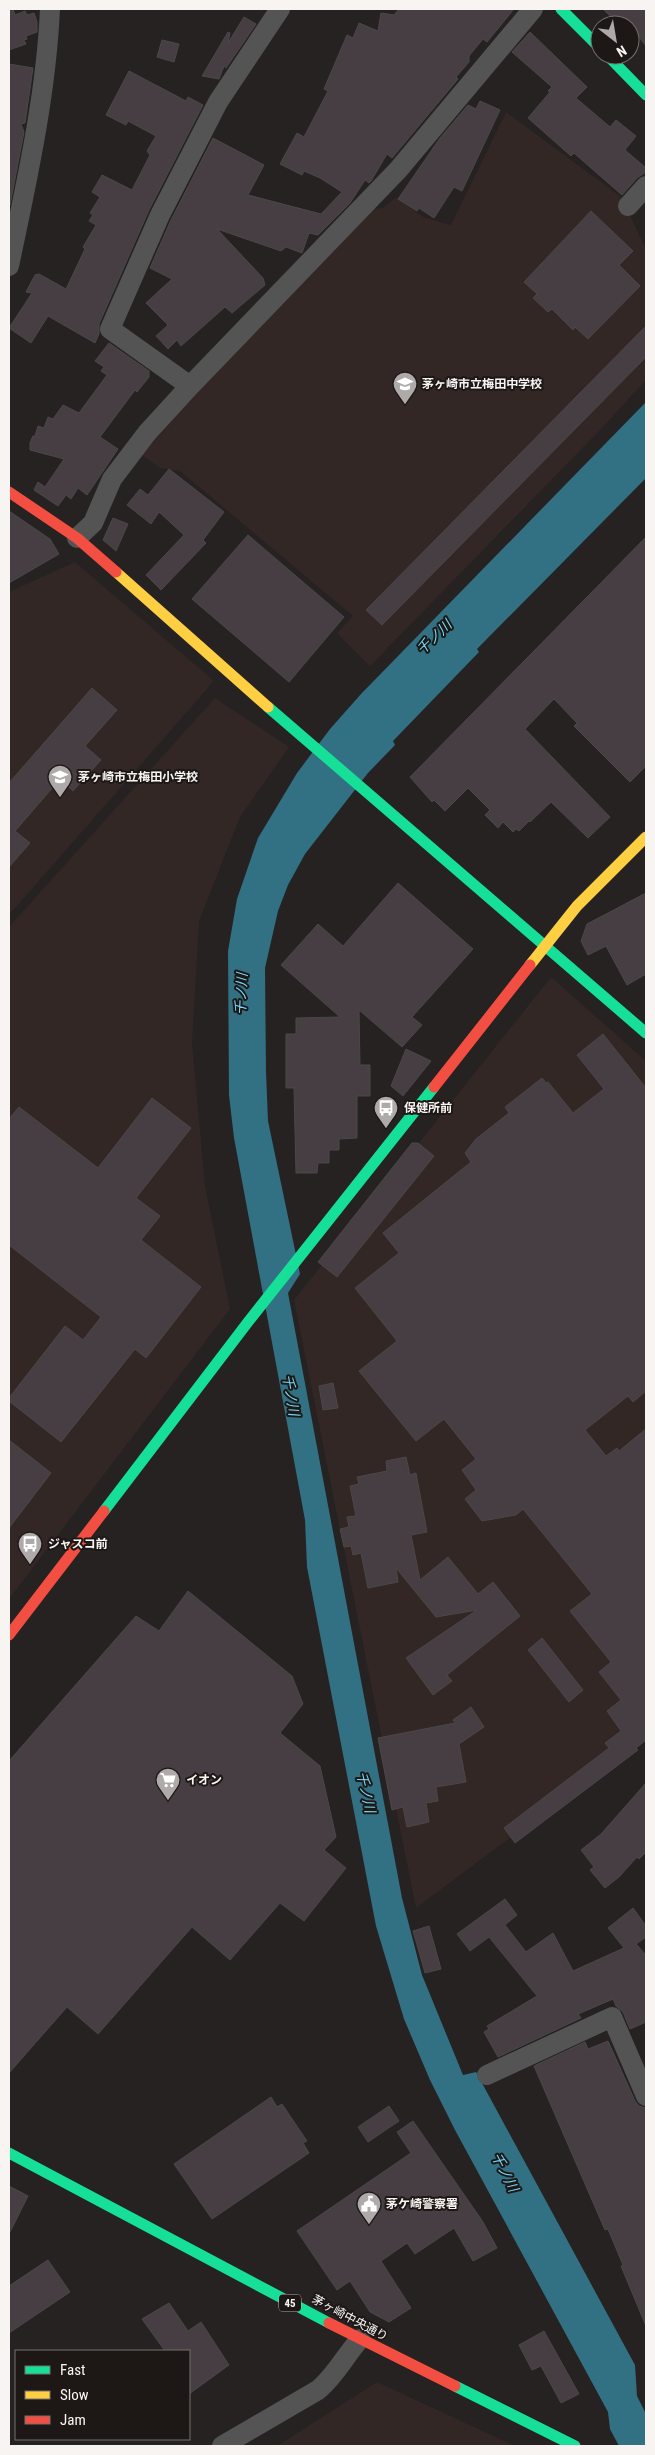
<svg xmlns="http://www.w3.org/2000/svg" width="655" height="2455" font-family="'Roboto Condensed','Noto Sans JP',sans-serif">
	<rect width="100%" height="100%" fill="#252221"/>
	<path fill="#322724" d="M506 112 621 197 646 249V380L601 429 370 666 337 633 353 616 180 471 160 468 142 455 209 378 371 209 383 208 396 197 423 217 451 225Z
		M75 562 214 681 9 915V592Z
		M215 698 289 747 240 817 199 921 192 1043 205 1186 230 1309 9 1599V927Z
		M551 977 646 1061V1736L416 1908 294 1300Z
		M377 2382 515 2446H277Z"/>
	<path fill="#327083" d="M646 402V478L477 649 479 652 393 741 395 745 368 773 305 854 288 885 278 911 265 968 266 1072 268 1121 300 1274 288 1293 402 1898 422 1975 463 2075 476 2072 635 2365 637 2396 646 2414V2446H619L610 2429 608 2412 455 2130 430 2080 404 2019 376 1926 307 1567 305 1520 234 1138 229 1095 228 951 237 899 258 838 297 773 330 729 361 694Z"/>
	<path fill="#463e43" stroke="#4a4848" d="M9 9H13L15 15 25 11 27 15 34 13 37 22V32L26 36 27 39 24 40 26 44 9 50Z
		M399 9H514L487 42 483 39 469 56V62L456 77 458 79 392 158 387 154 371 181 369 183 365 180 350 203 318 235 309 233 302 253 286 247 281 251 217 229 263 278 265 285 232 313 225 307 181 346 177 340 168 349 156 336 168 325 146 303 172 279 150 268 171 220 213 138 264 165 248 195 321 214 342 192 320 178 304 171 302 175 280 164 297 133 304 137 328 91 324 89 347 35 353 38 359 23 378 31 381 13 394 15Z
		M603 9H646V46L630 25H619Z
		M244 17 256 24 226 68 224 66 219 79 202 76 228 32 230 33 228 43Z
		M530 32 587 87 576 98 610 127 616 120 636 136 625 150 646 168V172L637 178 622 195 574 153 571 156 528 118 550 92 548 91 552 87 512 52Z
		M162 40 179 44 174 62 157 57Z
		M9 64 33 68 25 123 21 124 24 132 10 205Z
		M129 71 186 101 188 97 203 105 149 210 99 324V334L95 343 48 316 31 343 9 328 32 293 26 292 35 275 39 274 66 289 85 249 83 247 96 225 89 221 93 215 90 213 100 197 92 192 102 175 132 190 150 155 147 151 156 136 128 121 126 125 106 115Z
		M480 101 500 110 462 191 454 187 434 218 419 208 417 211 398 199 440 138 468 105 476 109Z
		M591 211 633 251 619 265 640 286 588 339 575 327 573 330 552 309 548 312 533 298 537 294 524 282Z
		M646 326V357L382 625 366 610Z
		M109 343 149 371V377L137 392 135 390 100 437 118 449 87 495 78 488 71 499 66 495 58 506 34 490 38 482 45 487 64 459 30 450V443L33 436H35L38 426 44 428 48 417 53 419 63 405 79 413 107 375 101 371 104 367 95 361Z
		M169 469 224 512 203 540 206 543 161 590 146 575 184 535 159 512 151 524 127 505 140 489 148 495Z
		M9 511 50 539 59 554 9 583Z
		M113 518 128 524 116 551 103 540Z
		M248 535 344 617 289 682 192 599Z
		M646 537V766L630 782 574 726 577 723 554 699 525 729 610 817 588 838 551 802 530 822 529 821 519 831 516 829 513 832 503 822 498 828 485 815 490 810 468 788 445 811 434 800 432 802 410 777Z
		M92 688 117 710 85 746 101 760 73 791 60 779 15 831 30 843 9 867V783Z
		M398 883 473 949 412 1017 422 1025 402 1047 359 1010 360 1065H370V1096H357V1138L339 1139V1150H329V1163H318L317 1173H296L294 1088H286V1034H296V1018L340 1017 281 965 318 924 343 946Z
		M646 893V974L627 985 606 946 588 955 581 941 587 924Z
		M603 1034 646 1088V1391L633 1402 628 1396 585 1430 606 1456 617 1448 619 1451 646 1429V1740L636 1748 638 1750 515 1843 504 1828 609 1748 605 1743 621 1731 607 1711 621 1700 599 1672 611 1662 570 1611 592 1594 523 1509 516 1515 482 1521 465 1499 476 1490 462 1470 476 1459 444 1419 416 1441 359 1371 397 1341 355 1288 399 1253 383 1233 471 1162 465 1153 476 1139 509 1113 505 1107 542 1078 546 1083 548 1082 573 1113 604 1089 577 1055Z
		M406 1049 431 1061 403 1096 391 1086Z
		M152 1098 191 1128 136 1198 160 1216 141 1240 201 1287 146 1358 135 1349 61 1442 9 1401V1398L65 1326 83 1340 101 1317 9 1245V1119L19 1107 98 1168Z
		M412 1143H418L434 1156 337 1277 318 1262Z
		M333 1383 338 1408 323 1410 319 1386Z
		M9 1440 51 1473 9 1528Z
		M406 1457 410 1475 416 1473 427 1532 411 1535 420 1580 448 1557 478 1594 493 1582 520 1616 447 1675 452 1681 433 1695 406 1658 477 1610 436 1617 396 1568 398 1582 368 1588 361 1553 353 1555 351 1546 344 1547 340 1529 349 1527 347 1517 356 1516 350 1486 359 1484 357 1477 387 1471 386 1461Z
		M188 1591 292 1676 303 1704 280 1733 320 1766 336 1837 324 1850 346 1868 304 1921 280 1903 230 1960 192 1927 98 2034 67 2007 9 2073V1761L136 1616 159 1631Z
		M542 1638 583 1690 569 1702 528 1650Z
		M471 1707 484 1727 459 1744 466 1782 436 1787 438 1801 426 1803 429 1822 407 1827 403 1807 392 1810 378 1738 455 1723 453 1720Z
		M646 1783V1852L639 1859 637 1857 619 1877 605 1888 590 1870 594 1867 581 1850 601 1834Z
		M505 1899 517 1915 505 1925 526 1952 553 1933 573 1971 624 1948 608 1928 633 1908 646 1926V1937L636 1944 646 1955V2022L630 2029 623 2012 616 2006 613 1999 578 2014 581 2018 498 2057 484 2032 489 2029 487 2026 537 1996 489 1937 470 1951 457 1934Z
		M429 1926 441 1969 425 1973 413 1931Z
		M608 2041 635 2101 639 2106 646 2108V2326L621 2266 623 2265 608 2229 605 2230 534 2066 585 2042 588 2049Z
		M271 2097 277 2107 282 2104 307 2141 303 2143 309 2153 212 2219 174 2164Z
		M389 2106 399 2121 368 2142 358 2127Z
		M413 2121 483 2222 497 2248 473 2261 454 2228 415 2254 407 2243 381 2261 411 2308 389 2322 370 2312 350 2281 337 2290 297 2231 411 2153 397 2132Z
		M9 2186 28 2196 9 2234Z
		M48 2260 70 2292 9 2333V2286Z
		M169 2303 188 2331 201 2322 229 2365 189 2394V2351H165L142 2319Z
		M544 2331 579 2394 561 2403 541 2366 532 2370 519 2345Z"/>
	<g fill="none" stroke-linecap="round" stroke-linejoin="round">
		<path stroke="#545455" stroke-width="20" d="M628 206 646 186
			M9 266C27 180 46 96 50 9
			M190 386 110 329 160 215 218 102 280 9
			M77 538 93 523 112 479 147 433 190 386 398 170 533 9
			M487 2075 612 2017 646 2096
			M222 2446 318 2390C335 2376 345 2356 360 2339"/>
		<path stroke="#16e098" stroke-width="11" d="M561 9 600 48
			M607 55 646 95
			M268 707 646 1033
			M104 1511 248 1322 434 1087
			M9 2153 329 2323
			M455 2386 575 2446"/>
		<path stroke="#ffcf43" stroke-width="11" d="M116 572 268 707
			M530 965 577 906 646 837"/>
		<path stroke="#f24e42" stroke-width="11" d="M9 492 77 538 116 572
			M434 1087 530 965
			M9 1635 104 1511
			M329 2323 455 2386"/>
	</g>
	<defs>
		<symbol id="school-pin" viewBox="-11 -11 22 30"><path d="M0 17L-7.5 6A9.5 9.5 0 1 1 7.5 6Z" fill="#aeaaa9" stroke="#1d1816"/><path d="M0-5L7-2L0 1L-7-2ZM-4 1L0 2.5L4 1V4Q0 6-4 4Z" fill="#fff"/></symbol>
		<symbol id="bus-pin" viewBox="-11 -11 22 30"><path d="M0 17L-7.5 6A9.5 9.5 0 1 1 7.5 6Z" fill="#aeaaa9" stroke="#1d1816"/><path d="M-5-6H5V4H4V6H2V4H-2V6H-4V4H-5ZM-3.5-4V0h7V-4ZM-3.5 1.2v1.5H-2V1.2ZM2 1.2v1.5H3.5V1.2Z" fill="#fff"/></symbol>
		<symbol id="supermarket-pin" viewBox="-11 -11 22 30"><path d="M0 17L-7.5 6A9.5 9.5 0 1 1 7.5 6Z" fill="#aeaaa9" stroke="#1d1816"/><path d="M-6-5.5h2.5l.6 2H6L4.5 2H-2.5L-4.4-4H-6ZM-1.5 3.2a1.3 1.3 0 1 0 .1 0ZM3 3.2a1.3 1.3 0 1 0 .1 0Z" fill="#fff"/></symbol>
		<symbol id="civic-pin" viewBox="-11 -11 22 30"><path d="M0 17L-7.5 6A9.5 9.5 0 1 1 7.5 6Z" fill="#aeaaa9" stroke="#1d1816"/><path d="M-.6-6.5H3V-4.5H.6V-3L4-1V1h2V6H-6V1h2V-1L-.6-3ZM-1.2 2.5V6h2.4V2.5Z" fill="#fff"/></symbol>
	</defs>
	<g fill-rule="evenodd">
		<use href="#school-pin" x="391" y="370" width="28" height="38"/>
		<use href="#school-pin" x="46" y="763" width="28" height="38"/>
		<use href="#bus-pin" x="372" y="1094" width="28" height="38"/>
		<use href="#bus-pin" x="16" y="1530" width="28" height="38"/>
		<use href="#supermarket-pin" x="154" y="1766" width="28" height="38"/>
		<use href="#civic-pin" x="355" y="2190" width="28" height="38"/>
	</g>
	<g text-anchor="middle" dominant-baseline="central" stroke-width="4" stroke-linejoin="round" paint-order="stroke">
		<rect fill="#1d1816" stroke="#b6b2b0" stroke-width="1" x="279" y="2294.5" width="22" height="17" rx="4"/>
		<g font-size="11" font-weight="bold" fill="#f8f4f2">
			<text x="290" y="2303">45</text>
		</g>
		<g font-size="12" font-weight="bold" fill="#f8f4f2" stroke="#1d1816" text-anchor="start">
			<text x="422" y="384">茅ヶ崎市立梅田中学校</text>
			<text x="78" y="777">茅ヶ崎市立梅田小学校</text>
			<text x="404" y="1108">保健所前</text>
			<text x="48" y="1544">ジャスコ前</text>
			<text x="186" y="1780">イオン</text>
			<text x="386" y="2204">茅ケ崎警察署</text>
		</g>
		<g font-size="12" fill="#f8f4f2" stroke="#1d1816">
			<text transform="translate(350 2318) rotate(28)">茅ヶ崎中央通り</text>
		</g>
		<g font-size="14" font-style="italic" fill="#75dbfd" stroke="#1d1816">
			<text transform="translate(434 637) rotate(-44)">千ノ川</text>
			<text transform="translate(241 994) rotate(-87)">千ノ川</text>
			<text transform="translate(291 1395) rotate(80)">千ノ川</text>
			<text transform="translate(366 1792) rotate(77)">千ノ川</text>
			<text transform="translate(505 2172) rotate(63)">千ノ川</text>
		</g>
	</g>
	<rect width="655" height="2455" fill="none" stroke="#f8f4f2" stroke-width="20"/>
	<rect x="15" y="2350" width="175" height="90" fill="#1d1816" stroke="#75706e"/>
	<rect x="25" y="2366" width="25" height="8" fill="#16e098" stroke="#75706e"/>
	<text x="60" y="2375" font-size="15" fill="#f8f4f2">Fast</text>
	<rect x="25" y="2391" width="25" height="8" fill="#ffcf43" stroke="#75706e"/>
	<text x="60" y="2400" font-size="15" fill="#f8f4f2">Slow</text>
	<rect x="25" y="2416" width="25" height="8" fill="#f24e42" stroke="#75706e"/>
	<text x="60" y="2425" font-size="15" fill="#f8f4f2">Jam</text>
	<g transform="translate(615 40) rotate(149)"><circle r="24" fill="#1d1816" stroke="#75706e"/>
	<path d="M0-4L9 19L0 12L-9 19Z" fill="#aeaaa9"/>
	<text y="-8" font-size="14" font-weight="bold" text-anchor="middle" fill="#f8f4f2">N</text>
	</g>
</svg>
